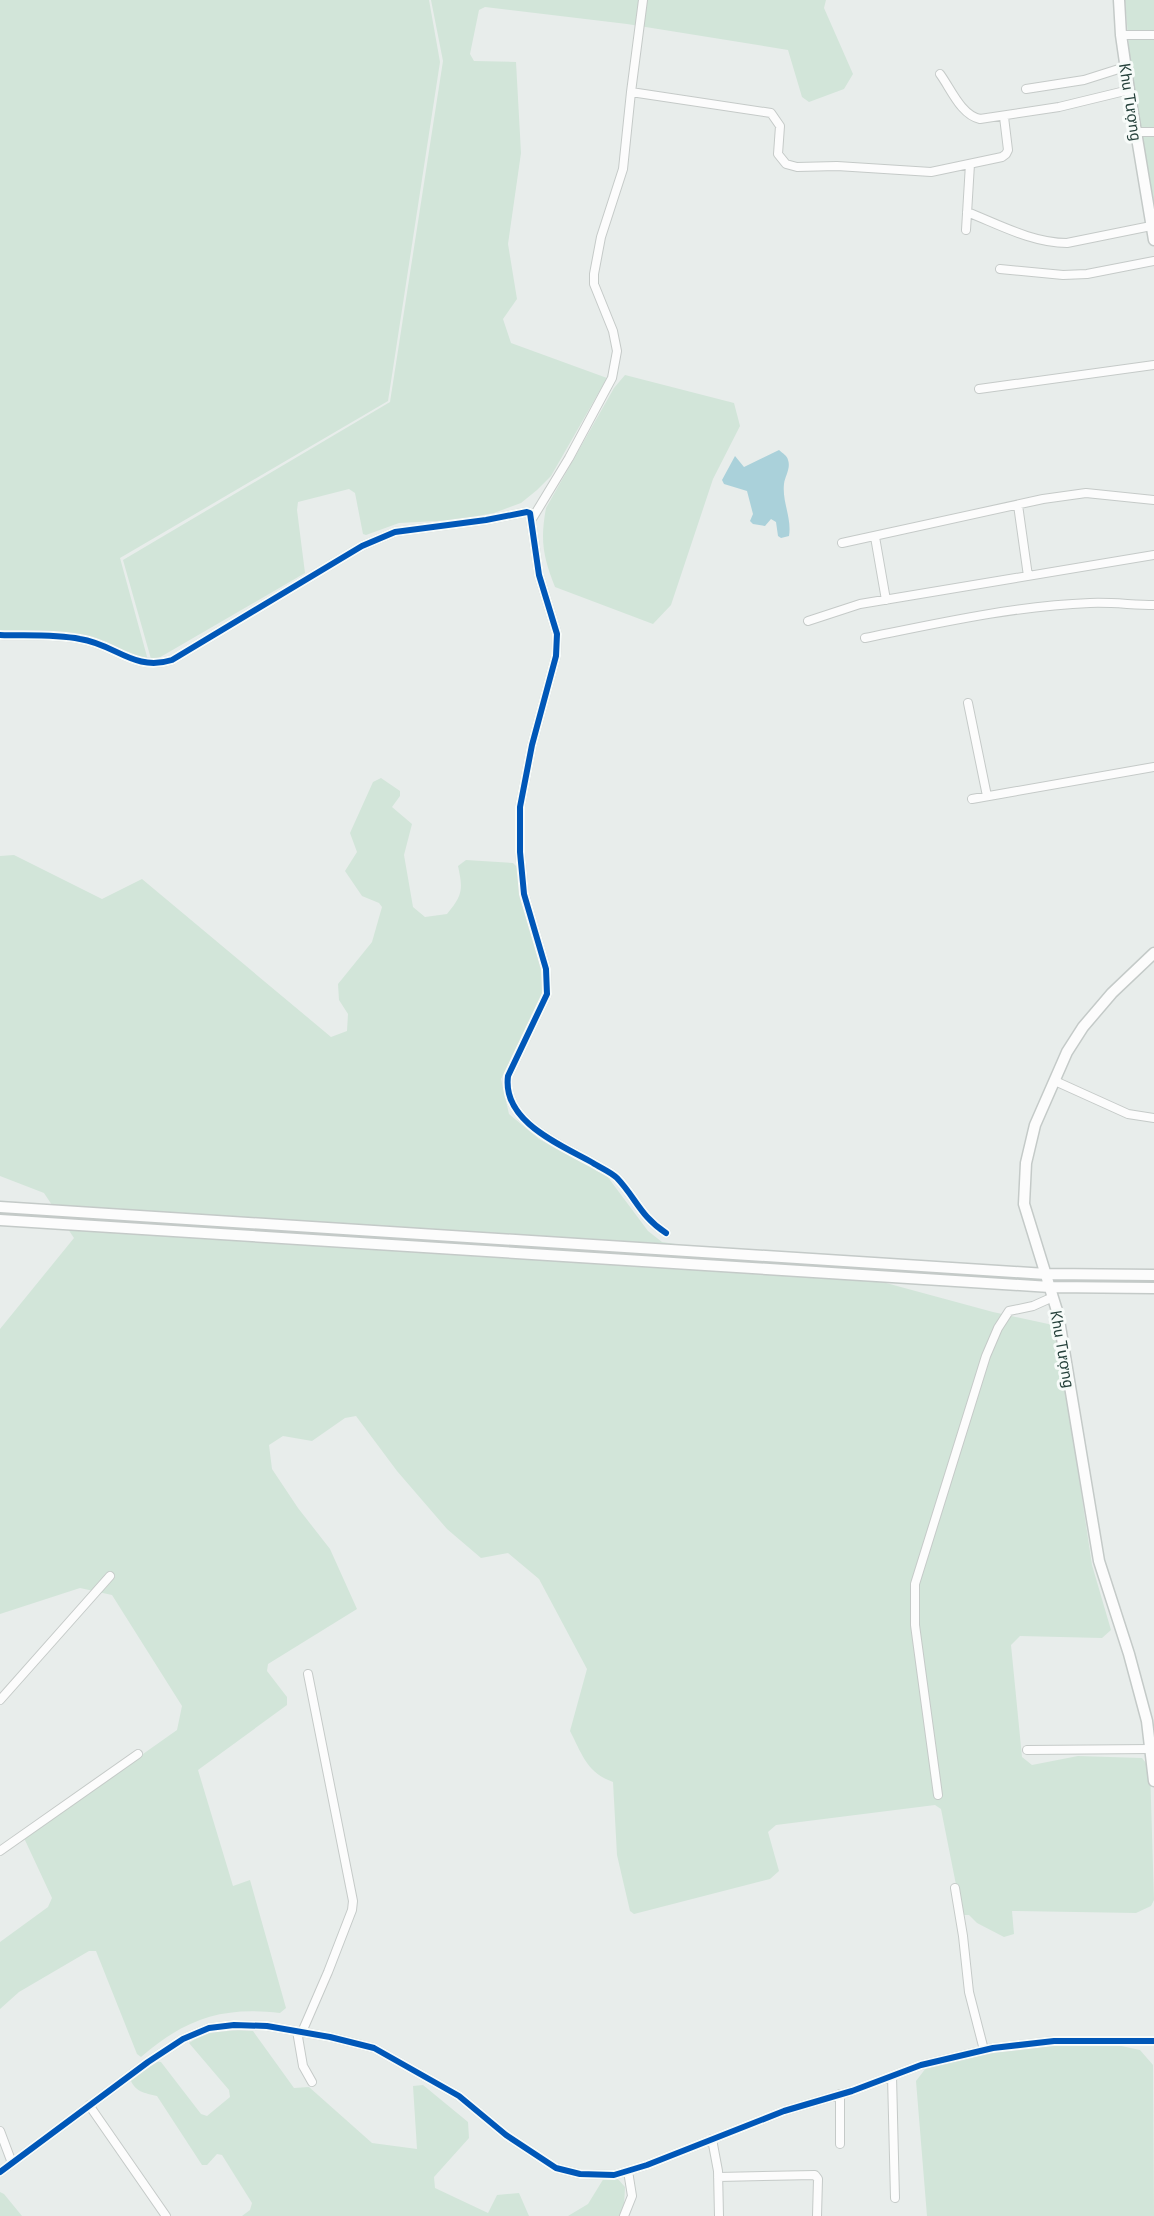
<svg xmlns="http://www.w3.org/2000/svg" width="1154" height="2216" font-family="'PT Sans',sans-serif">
	<rect width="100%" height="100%" fill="#e8edeb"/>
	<path fill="#d2e5d9" d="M0 0H429L440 62 388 401 120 558 149 664 66 637 0 636Z
		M431 0H826L824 8 853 74 844 89 809 102 802 97 788 50 627 24 485 7 479 10 470 54 474 61 516 62 521 153 508 244 517 299 503 319 511 343 607 378 551 476 537 490 521 503 494 513 456 520 399 523 366 535 363 534 355 493 349 489 298 502 297 510 305 573 157 659H151L123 560 390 402 443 61Z
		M1125 0H1154V207L1131 71Z
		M625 375 734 403 740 426 713 479 671 605 653 624 555 587C543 557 540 540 546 508L614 388Z
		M381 778 400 791V796L392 807 412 824 404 855 413 907 425 917 447 914C463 895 463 889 458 866L466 860 513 863 517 867 519 895 544 972V994L501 1079 509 1114 539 1139 607 1176 648 1231 662 1242 827 1267 993 1312 1053 1325 1058 1338 1092 1565 1111 1630 1102 1638 1020 1636 1011 1645 1022 1757 1032 1765 1078 1756 1142 1758 1150 1768 1154 1900 1151 1906 1136 1913 1012 1911 1014 1934 1004 1937 977 1923 969 1915H962L941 1809 935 1805 776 1825 768 1832 779 1871 770 1879 634 1914 630 1911 617 1855 613 1782C587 1773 582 1754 570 1731L587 1669 539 1579 508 1553 481 1558 447 1529 397 1471 356 1416 345 1418 312 1441 283 1436 269 1445 272 1469 298 1508 330 1549 357 1609 268 1664 267 1671 287 1697V1705L198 1770 233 1886 250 1880 286 2008 280 2013C222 2006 185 2019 141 2057L137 2054 96 1951H89L19 1992 0 2009V1942L48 1907 52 1898 24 1838 177 1730 182 1706 112 1595 80 1588 0 1614V1329L74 1238 44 1193 0 1176V856L14 855 102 899 142 879 331 1037 347 1031 348 1014 339 1000 338 984 372 942 382 907 379 903 362 896 345 871 357 852 350 833 373 782Z
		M238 2030 253 2031 294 2088 309 2087 372 2143 417 2149 413 2086 423 2085 468 2122 469 2138 434 2177 435 2188 488 2213 497 2195 519 2193 529 2216H242L250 2210 252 2203 222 2155 217 2154 207 2165H202L157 2096C145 2093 134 2092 130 2078L154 2061 161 2062 201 2114 207 2116 230 2097 229 2090 189 2043 205 2033Z
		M1112 2044 1140 2050 1153 2065 1154 2216H927L916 2081 926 2068 994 2052 1053 2045Z
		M604 2178H617L625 2187 624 2206 620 2216H568L588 2204Z
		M0 2192 4 2194 22 2216H0Z"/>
	<path fill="#aad1da" d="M779 450C783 454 787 455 788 460 791 468 785 476 784 484 782 502 792 518 789 536L781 538 778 536 776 522 771 519 765 526 753 524 750 521 753 514 747 491 724 484 722 480 735 456 744 467Z"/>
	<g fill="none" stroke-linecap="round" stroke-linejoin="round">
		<defs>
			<path id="street" d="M1121 35H1154
				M940 74C951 89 961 115 980 119L1059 107 1129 90
				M1026 89 1084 80 1125 67
				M631 92 771 113 780 126 778 154 786 164 797 167 837 166 931 172 1002 157 1006 154 1008 150 1004 117
				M1136 132H1154
				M967 212C998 224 1032 243 1067 243L1151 226
				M966 230 970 164
				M1000 269 1063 275 1087 274 1154 261
				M979 389 1154 365
				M1018 505 1028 576
				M532 519 569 458 612 378 617 351 613 331 594 284V274L601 237 623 169 631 92 643 0
				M875 537 886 600
				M842 543 1043 499 1086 493 1154 500
				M808 621 860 604 1154 555
				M0 635C26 636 54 634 80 639 115 644 134 672 172 660L362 546 395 532 486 520 527 512 530 513 539 575 557 634 556 656 532 745 520 807V852L524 894 546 969 547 994 508 1076C502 1122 561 1145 593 1163 601 1168 611 1172 617 1178 636 1198 640 1216 666 1233
				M865 638C939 623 1014 606 1090 603 1112 602 1133 605 1154 605
				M968 703 987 796
				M972 799 1154 767
				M1055 1081 1128 1114 1154 1118
				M0 1700 110 1576
				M1027 1750 1152 1749
				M938 1795 915 1625V1584L986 1356 998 1328 1009 1311 1033 1306 1053 1297
				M0 1851 138 1754
				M955 1888 963 1936 969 1992 984 2050
				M297 2031 303 2066 312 2082
				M302 2032 328 1972 352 1910 353 1901 308 1674
				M892 2076 895 2198
				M840 2094V2144
				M89 2105 166 2216
				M0 2131 12 2163
				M712 2139 718 2171 719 2216
				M0 2172 148 2062 183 2039 209 2028 234 2025 267 2026 330 2037 374 2048 459 2096 506 2135 556 2168 580 2174 614 2175 647 2165 784 2111 852 2091 921 2065 993 2048 1054 2041H1154
				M718 2177 815 2175 818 2179 817 2216
				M624 2216 632 2196 628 2171"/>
			<path id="secondary" d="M1119 0 1121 35 1129 90 1154 240
				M1154 953 1112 993 1083 1027 1067 1052 1035 1125 1026 1163 1024 1204 1058 1314 1099 1561 1129 1654 1147 1721 1154 1781
				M0 1207 1046 1274 1154 1275
				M0 1220 1050 1287 1154 1288"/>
		</defs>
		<use href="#street" stroke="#c5cac8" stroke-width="10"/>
		<use href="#secondary" stroke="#c4cac8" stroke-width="13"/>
		<use href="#street" stroke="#fcfcfc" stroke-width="8"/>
		<use href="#secondary" stroke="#fcfcfc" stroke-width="10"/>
		<defs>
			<path id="cycleway" d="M0 635C26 636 54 634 80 639 115 644 134 672 172 660L362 546 395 532 486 520 527 512 530 513 539 575 557 634 556 656 532 745 520 807V852L524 894 546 969 547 994 508 1076C502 1122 561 1145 593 1163 601 1168 611 1172 617 1178 636 1198 640 1216 666 1233
				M0 2172 148 2062 183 2039 209 2028 234 2025 267 2026 330 2037 374 2048 459 2096 506 2135 556 2168 580 2174 614 2175 647 2165 784 2111 852 2091 921 2065 993 2048 1054 2041H1154"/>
		</defs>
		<use href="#cycleway" stroke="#f7fbf9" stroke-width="10"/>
		<use href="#cycleway" stroke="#0057b8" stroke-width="6"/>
	</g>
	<g text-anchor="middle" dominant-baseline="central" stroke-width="6" stroke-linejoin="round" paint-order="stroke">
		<g font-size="16" fill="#25413b" stroke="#f7fbf9">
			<text transform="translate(1131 102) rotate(81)">Khu Tượng</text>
			<text transform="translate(1063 1349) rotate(80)">Khu Tượng</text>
		</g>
	</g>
</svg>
